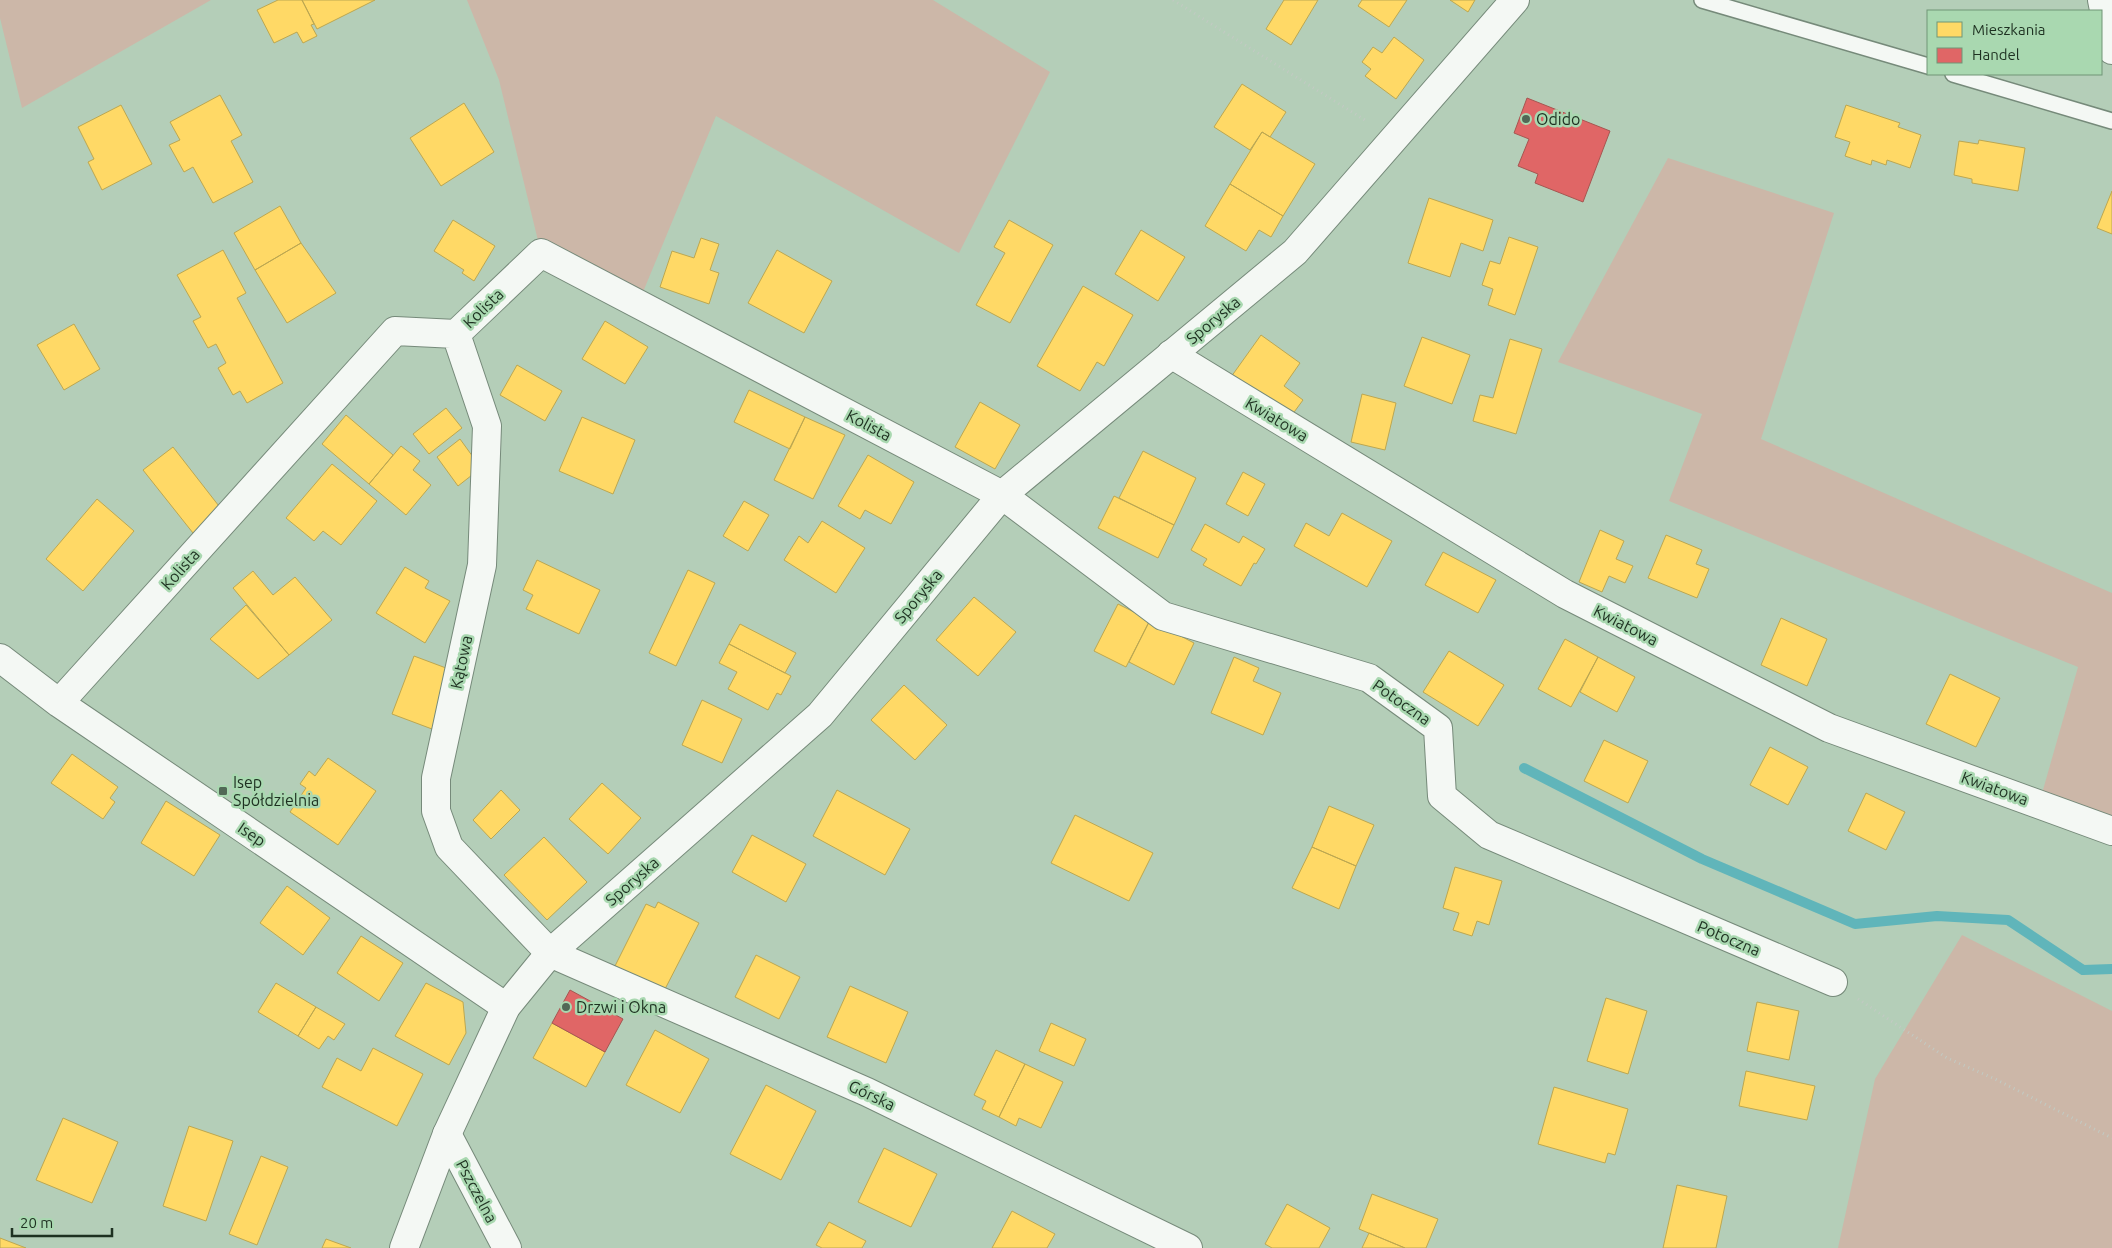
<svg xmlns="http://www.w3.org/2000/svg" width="2112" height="1248" font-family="Ubuntu,sans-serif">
	<rect width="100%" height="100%" fill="#b4ceb8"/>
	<path fill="#ccb7a8" d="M0 0H211L22 108 0 18Z
		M467 0H933L1050 72 959 253 716 116 638 304 541 253 499 80Z
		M1668 158 1834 213 1761 439 2112 593V831L2039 804 2078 667 1669 501 1702 414 1558 362Z
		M1962 935 2112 1011V1248H1838L1875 1079Z"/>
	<path fill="#ffd966" stroke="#bca751" d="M278 0H302L314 24 311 25 317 36 303 43 297 32 274 43 257 10Z
		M302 0H375L317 29Z
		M1284 0H1318L1291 45 1266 29Z
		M1362 0H1407L1389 27 1358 6Z
		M1450 0H1475L1468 12Z
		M1394 37 1424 60 1396 99 1365 76 1371 69 1362 62 1373 47 1382 53Z
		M1242 84 1286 112 1270 137 1262 132 1250 150 1214 127Z
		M220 95 242 135 231 141 253 182 213 203 193 167 184 172 169 145 180 140 170 122Z
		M464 103 494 152 441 186 410 138Z
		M121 105 152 164 102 190 88 162 94 159 78 127Z
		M1846 105 1900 123 1898 127 1921 135 1910 168 1887 160 1886 165 1872 160 1871 165 1845 156 1850 142 1835 137Z
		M1262 132 1315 164 1283 216 1230 184Z
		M1979 140 2025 148 2018 191 1972 183V179L1954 175 1959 141 1978 144Z
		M1230 184 1283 216 1271 237 1259 230 1246 251 1205 226Z
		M2112 191V234L2097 228Z
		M1429 198 1493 220 1483 251 1461 243 1450 277 1408 263Z
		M280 206 301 243 255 270 234 233Z
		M453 220 495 246 474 281 462 273 464 270 434 251Z
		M1009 220 1053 245 1010 323 976 305 1005 253 994 247Z
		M1141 230 1185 257 1158 301 1115 274Z
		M1509 237 1538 247 1515 315 1488 305 1493 289 1482 285 1490 261 1500 264Z
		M701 238 719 244 710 270 719 273 709 304 660 287 672 251 694 258Z
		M301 243 336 293 287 323 255 270Z
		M223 250 246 293 237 298 283 383 247 403 240 391 233 395 218 368 226 363 216 344 208 348 193 321 201 317 177 275Z
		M777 250 832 281 804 333 748 303Z
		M1083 286 1133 315 1104 366 1097 362 1080 391 1037 366Z
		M605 321 648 347 625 384 582 359Z
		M74 324 100 369 64 390 37 345Z
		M1261 335 1300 363 1284 386 1303 400 1289 419 1231 377Z
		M1422 337 1470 355 1452 404 1404 386Z
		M1510 339 1542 349 1516 434 1473 421 1480 395 1493 398Z
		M517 365 562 391 545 421 500 395Z
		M749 390 805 417 790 449 734 422Z
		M1362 394 1396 403 1385 450 1351 442Z
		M980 402 1020 425 995 469 955 447Z
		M446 408 462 428 429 454 413 434Z
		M346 415 393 455 369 484 322 444Z
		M582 417 635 440 613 494 559 471Z
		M805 417 845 435 813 499 774 480Z
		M460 439 481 468 458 486 437 457Z
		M401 446 420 461 413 470 431 485 406 515 369 484Z
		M173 447 222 510 193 533 143 470Z
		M1143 451 1196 478 1174 525 1119 498Z
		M868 455 914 482 891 524 865 510 860 519 838 506Z
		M332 464 377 501 341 545 323 531 314 541 286 518Z
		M1243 472 1265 484 1248 516 1226 504Z
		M1114 496 1174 525 1158 558 1098 528Z
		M97 499 134 531 83 591 46 559Z
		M744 501 769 515 748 551 723 536Z
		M1342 513 1392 541 1367 587 1294 546 1306 523 1329 536Z
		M822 521 865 548 836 593 784 560 799 536 808 543Z
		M1205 524 1239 543 1243 536 1265 549 1256 564 1254 563 1241 586 1203 565 1207 559 1191 550Z
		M1600 530 1624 541 1616 559 1633 566 1625 583 1609 576 1602 592 1579 582Z
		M1666 535 1702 550 1696 564 1709 569 1697 598 1648 578Z
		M1443 552 1496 580 1478 613 1425 585Z
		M537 560 600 590 579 634 526 609 533 595 523 590Z
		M405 567 429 581 425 588 450 601 425 643 376 613Z
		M688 570 715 583 676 666 649 653Z
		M253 571 273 595 295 577 332 620 289 655 233 588Z
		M974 597 1016 632 978 676 936 640Z
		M1118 604 1150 620 1126 667 1094 651Z
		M246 605 289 655 258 679 210 639Z
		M1781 618 1827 639 1807 686 1761 665Z
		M1150 620 1194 643 1174 685 1129 662Z
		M740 624 796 653 785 673 729 644Z
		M1565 639 1598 657 1571 707 1538 689Z
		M729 644 791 676 781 695 777 693 768 710 728 689 737 672 719 663Z
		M1449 651 1504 685 1478 726 1423 692Z
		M414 656 454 671 432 729 392 714Z
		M1234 657 1259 668 1253 681 1281 693 1263 735 1211 713Z
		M1598 657 1635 677 1617 712 1580 692Z
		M1950 674 2000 698 1976 747 1926 724Z
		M904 685 947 725 915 760 871 720Z
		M702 700 742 719 722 763 682 745Z
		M1604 740 1648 761 1628 803 1584 781Z
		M1770 747 1808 767 1788 805 1750 785Z
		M72 754 118 787 110 798 115 802 103 819 51 783Z
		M328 758 376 791 338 845 290 812 306 788 300 784 309 771 315 776Z
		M602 783 641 818 608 854 569 819Z
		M501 790 520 810 491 839 473 820Z
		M837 790 910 829 885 875 813 836Z
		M1866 793 1905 812 1886 850 1848 831Z
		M166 801 220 835 194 876 141 843Z
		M1329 806 1374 825 1356 866 1312 847Z
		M1075 815 1153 853 1129 901 1051 863Z
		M752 835 806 864 786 902 732 872Z
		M544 837 587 882 547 920 504 875Z
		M1312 847 1356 866 1339 909 1292 888Z
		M1455 867 1502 881 1489 925 1477 921 1472 936 1453 930 1459 913 1443 908Z
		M287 886 330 918 303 955 260 923Z
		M658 902 699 923 664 991 615 966 646 904 655 908Z
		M361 936 403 963 379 1001 337 973Z
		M756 955 800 977 779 1019 735 997Z
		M276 983 316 1007 298 1036 258 1012Z
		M426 983 463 1002 466 1033 449 1065 395 1036Z
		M850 986 908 1012 886 1063 827 1037Z
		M1606 998 1647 1011 1628 1074 1587 1061Z
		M1757 1002 1799 1011 1789 1060 1747 1051Z
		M316 1007 345 1024 334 1040 328 1036 319 1049 298 1036Z
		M552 1023 605 1052 586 1087 533 1058Z
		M1051 1023 1086 1039 1074 1066 1039 1051Z
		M655 1030 709 1059 680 1113 626 1085Z
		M373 1048 423 1074 397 1126 322 1087 337 1058 361 1071Z
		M996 1050 1025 1064 999 1117 982 1109 986 1101 974 1095Z
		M1025 1064 1063 1082 1041 1128 1019 1118 1016 1126 999 1117Z
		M1746 1071 1815 1086 1807 1120 1739 1106Z
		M766 1085 816 1111 781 1180 730 1154Z
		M1554 1087 1628 1109 1615 1155 1608 1153 1605 1163 1538 1144Z
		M63 1118 118 1142 92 1203 36 1180Z
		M189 1126 233 1141 206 1221 163 1206Z
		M884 1148 937 1174 911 1227 858 1202Z
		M261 1156 288 1167 257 1245 229 1234Z
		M1677 1185 1727 1196 1716 1248H1663Z
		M1372 1194 1438 1219 1426 1248H1405L1359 1229Z
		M1287 1204 1330 1228 1319 1248H1272L1265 1244Z
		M1012 1211 1055 1234 1047 1248H992Z
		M829 1222 866 1241 862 1248H822L816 1245Z
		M1369 1233 1405 1248H1362Z
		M0 1238 26 1248H0Z
		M326 1239 351 1248H322Z"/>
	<path fill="#e06666" stroke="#a65651" d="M1527 98 1610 131 1583 202 1535 183 1538 174 1518 166 1529 139 1514 133Z
		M570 990 623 1019 605 1052 552 1023Z"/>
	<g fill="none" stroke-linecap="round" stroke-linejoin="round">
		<path stroke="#60b5ba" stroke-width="10" d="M1524 768 1702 859 1855 924 1937 916 2008 920 2083 970 2112 969"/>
		<defs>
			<path id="service" d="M1702 0 1928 66
				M1953 74 2112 121"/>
			<path id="minor" d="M2102 0 2112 50
				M456 334 487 426 482 565 436 778V811L449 847 550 953 867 1092 1188 1248
				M1171 354 1565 594 1829 728 2112 831
				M0 658 59 703 506 1007
				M59 703 395 331 456 334 541 253 1002 495 1163 616 1369 678 1438 728 1442 796 1489 835 1833 982
				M447 1134 507 1248"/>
			<path id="tertiary" d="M404 1248 447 1134 506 1007 550 953 820 715 1002 495 1295 252 1515 0"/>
		</defs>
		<use href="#service" stroke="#768a7a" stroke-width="18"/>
		<use href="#minor" stroke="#768a7a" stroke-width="30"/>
		<use href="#tertiary" stroke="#768a7a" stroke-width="30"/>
		<path stroke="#c2cac3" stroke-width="3" stroke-dasharray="1 4" stroke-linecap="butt" d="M1173 0 1368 122
			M1858 999 1947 1058 1995 1079 2112 1138"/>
		<use href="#service" stroke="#f4f8f4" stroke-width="15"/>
		<use href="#minor" stroke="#f4f8f4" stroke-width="28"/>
		<use href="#tertiary" stroke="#f4f8f4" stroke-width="28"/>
	</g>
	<g fill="#526856" stroke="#a9d8b0" stroke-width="2">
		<circle cx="1526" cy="119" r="5"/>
		<rect x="218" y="786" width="10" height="10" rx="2.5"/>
		<circle cx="566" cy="1007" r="5"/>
	</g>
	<g text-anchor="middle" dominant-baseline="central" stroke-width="5" stroke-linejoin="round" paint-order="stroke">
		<g font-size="16" fill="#1e3121" stroke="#a9d8b0" text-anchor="start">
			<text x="1536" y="119">Odido</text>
			<text x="233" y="782">Isep<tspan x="233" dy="18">Spółdzielnia</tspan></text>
			<text x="576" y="1007">Drzwi i Okna</text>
		</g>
		<g font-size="16" fill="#1e3121" stroke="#a9d8b0">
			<text transform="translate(483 308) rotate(-44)">Kolista</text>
			<text transform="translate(1213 320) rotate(-40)">Sporyska</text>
			<text transform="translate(1277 419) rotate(31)">Kwiatowa</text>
			<text transform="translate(869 425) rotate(28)">Kolista</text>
			<text transform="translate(180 569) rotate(-48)">Kolista</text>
			<text transform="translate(918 596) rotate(-50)">Sporyska</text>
			<text transform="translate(1626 625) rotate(27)">Kwiatowa</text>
			<text transform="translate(461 662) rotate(-78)">Kątowa</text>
			<text transform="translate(1402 702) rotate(35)">Potoczna</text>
			<text transform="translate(1995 788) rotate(20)">Kwiatowa</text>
			<text transform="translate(252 834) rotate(34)">Isep</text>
			<text transform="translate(632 881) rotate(-41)">Sporyska</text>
			<text transform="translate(1729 938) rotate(23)">Potoczna</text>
			<text transform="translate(872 1095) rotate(25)">Górska</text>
			<text transform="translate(477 1191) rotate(62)">Pszczelna</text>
		</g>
	</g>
	<rect x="1927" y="10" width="175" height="65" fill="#a9d8b0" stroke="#719577"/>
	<rect x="1937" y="22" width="25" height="15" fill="#ffd966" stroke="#719577"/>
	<text x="1972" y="35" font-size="15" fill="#1e3121">Mieszkania</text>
	<rect x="1937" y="48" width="25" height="15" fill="#e06666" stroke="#719577"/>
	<text x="1972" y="60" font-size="15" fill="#1e3121">Handel</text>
	<path d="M12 1228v8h100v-8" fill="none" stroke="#1e3121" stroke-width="2.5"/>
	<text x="20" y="1228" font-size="15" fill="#1e3121" stroke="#a9d8b0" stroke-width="4" paint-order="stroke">20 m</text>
</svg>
